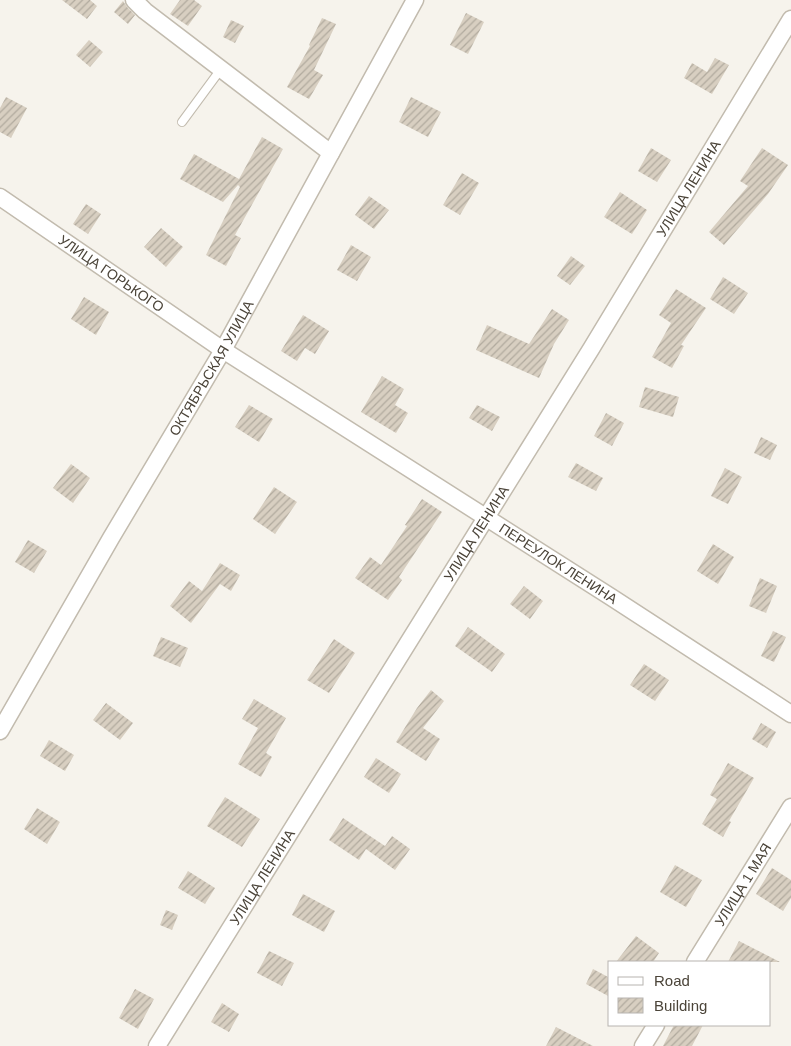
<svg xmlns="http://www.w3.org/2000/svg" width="791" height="1046" font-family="Arial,sans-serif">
	<defs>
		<pattern id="building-hatch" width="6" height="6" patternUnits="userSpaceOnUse" patternTransform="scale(1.25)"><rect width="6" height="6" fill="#d8cfc1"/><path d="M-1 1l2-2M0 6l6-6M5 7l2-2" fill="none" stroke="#b1aa9e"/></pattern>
	</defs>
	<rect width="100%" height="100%" fill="#f6f3ec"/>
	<path fill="url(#building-hatch)" d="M62 0H90L97 6 87 19Z
		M180 0H194L202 6 188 26 170 14Z
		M123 1 127 7 135 15 128 24 114 12Z
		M466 13 484 22 468 54 450 45Z
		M322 18 336 24 314 70 323 75 309 99 287 87 310 46 309 45Z
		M231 20 244 26 235 43 223 37Z
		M89 40 103 52 90 67 76 55Z
		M715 58 729 65 712 94 684 78 692 63 707 72Z
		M6 97 27 108 11 138 0 132V108Z
		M411 97 441 112 428 137 399 122Z
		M262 137 283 149 235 235 241 238 226 266 206 255 240 187 238 185 223 202 180 179 194 154 239 179Z
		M651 148 671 160 657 182 638 171Z
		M762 148 788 165 768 194 724 245 709 232 748 186 740 181Z
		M462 173 479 183 460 215 443 205Z
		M620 192 647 210 632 234 604 217Z
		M369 196 389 210 374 229 355 215Z
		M86 204 101 214 88 234 73 224Z
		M161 228 183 247 166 267 144 247Z
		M351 245 371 257 357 281 337 270Z
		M571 256 585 266 570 285 557 276Z
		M723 277 748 293 734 314 710 299Z
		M676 289 706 308 681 345 684 346 672 368 652 357 671 323 659 315Z
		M84 297 109 312 96 335 71 319Z
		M552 309 569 320 554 344 539 378 476 350 487 325 529 344Z
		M303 315 329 331 315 354 305 348 297 361 281 351Z
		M382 376 404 389 395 405 408 413 396 433 361 412Z
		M645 387 679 397 673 417 639 407Z
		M249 405 273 419 259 442 235 427Z
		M477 405 500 417 492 431 469 418Z
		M606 413 624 423 612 446 594 436Z
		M761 437 777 445 770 460 754 453Z
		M576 463 603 478 596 491 568 477Z
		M71 464 90 478 73 503 53 488Z
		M725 468 742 477 728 504 711 496Z
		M274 487 297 502 275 534 253 519Z
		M422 499 442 512 399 577 402 580 388 600 355 578 370 557 381 565 407 526 405 525Z
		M28 540 47 551 34 573 15 562Z
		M713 544 734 557 718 584 697 571Z
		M220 563 240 575 231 591 220 584 191 623 170 606 189 581 202 591Z
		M760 578 777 586 766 613 749 606Z
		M524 586 543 601 530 619 510 604Z
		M468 627 505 654 492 672 455 646Z
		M773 631 786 637 774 662 761 656Z
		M161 637 188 648 180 667 153 656Z
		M334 639 355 653 329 693 307 680Z
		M644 664 669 680 655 701 630 685Z
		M431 690 444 701 423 728 440 739 426 761 396 742 417 708Z
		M254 699 286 718 266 753 272 757 261 777 238 764 258 728 242 719Z
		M106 703 133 723 120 740 93 720Z
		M761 723 776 732 767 748 752 739Z
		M49 740 74 755 65 771 40 756Z
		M376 758 401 774 389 793 364 777Z
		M728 763 754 778 729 821 731 822 723 837 702 824 717 799 710 795Z
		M225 797 260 819 242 847 207 826Z
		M37 808 60 822 47 844 24 829Z
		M343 818 385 846 392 836 410 849 395 870 366 849 359 860 329 840Z
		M675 865 702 880 686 907 660 892Z
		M772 868 791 880V898L783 911 756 894Z
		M188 871 215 888 205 904 178 888Z
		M303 894 335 911 324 932 292 915Z
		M166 910 178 915 172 930 160 925Z
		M636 936 659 953 653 962H616Z
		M739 941 780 962H728Z
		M269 951 294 963 282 986 257 973Z
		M593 969 610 978V997L586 984Z
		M135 989 154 999 138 1029 119 1018Z
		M222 1003 239 1014 229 1032 211 1022Z
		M674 1025H703L692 1046H663Z
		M556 1027 593 1046H546Z"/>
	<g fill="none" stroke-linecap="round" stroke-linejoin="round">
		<defs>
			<path id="lane" d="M182 122 221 69"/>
			<g id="street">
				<path d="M134 0 145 11 331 153"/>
				<path id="s1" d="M0 197 223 350 611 597 791 714"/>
				<path id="s2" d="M0 731 111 538 223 350 415 0"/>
				<path id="s3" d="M695 962 791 807"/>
				<path id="s4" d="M157 1046 591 349 791 19"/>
				<path d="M643 1046 656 1025"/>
			</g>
		</defs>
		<use href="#lane" stroke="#c2bbae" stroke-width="10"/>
		<use href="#street" stroke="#c2bbae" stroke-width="19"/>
		<use href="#lane" stroke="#fff" stroke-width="8"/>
		<use href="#street" stroke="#fff" stroke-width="16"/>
	</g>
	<g text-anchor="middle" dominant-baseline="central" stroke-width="5" stroke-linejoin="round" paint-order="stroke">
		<g font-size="14" fill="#4b4439" stroke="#fff">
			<text stroke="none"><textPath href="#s4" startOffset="1009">УЛИЦА ЛЕНИНА</textPath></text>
			<text stroke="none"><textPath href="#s1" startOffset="135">УЛИЦА ГОРЬКОГО</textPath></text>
			<text stroke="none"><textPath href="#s2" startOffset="420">ОКТЯБРЬСКАЯ УЛИЦА</textPath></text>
			<text stroke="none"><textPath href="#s4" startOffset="604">УЛИЦА ЛЕНИНА</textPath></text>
			<text stroke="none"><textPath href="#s1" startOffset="668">ПЕРЕУЛОК ЛЕНИНА</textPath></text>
			<text stroke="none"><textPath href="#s4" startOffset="199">УЛИЦА ЛЕНИНА</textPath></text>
			<text stroke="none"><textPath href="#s3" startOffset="91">УЛИЦА 1 МАЯ</textPath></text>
		</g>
	</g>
	<rect x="608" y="961" width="162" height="65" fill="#ffffff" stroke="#b7b4b0"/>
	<rect x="618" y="977" width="25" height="8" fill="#ffffff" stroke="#b7b4b0"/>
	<text x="654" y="986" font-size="15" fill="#4b4439">Road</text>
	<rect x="618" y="998" width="25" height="15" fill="url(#building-hatch)" stroke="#b7b4b0"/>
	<text x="654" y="1011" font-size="15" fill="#4b4439">Building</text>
</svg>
